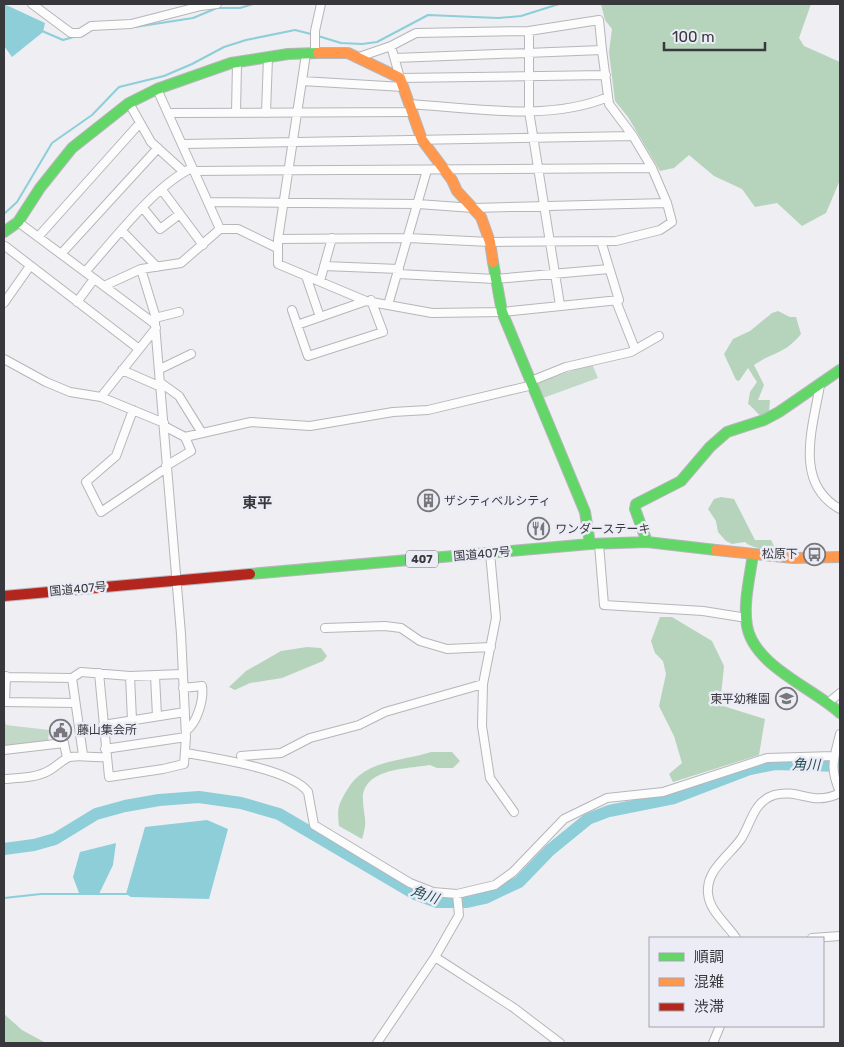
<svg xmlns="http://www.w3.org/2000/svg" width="844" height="1047" font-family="Rubik,'Noto Sans JP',sans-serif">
	<rect width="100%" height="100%" fill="#eeeef3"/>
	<path fill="#c1d9c6" d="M592 364 598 378 543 398 536 383Z
		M4 716 6 725 49 730 48 742 4 747Z"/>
	<path fill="#b6d4bb" d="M601 4H811L799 38 804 46 840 62V180L826 213 802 226 777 203 755 207 742 189 714 176 689 155 674 168 660 171 628 117 615 101 609 52 612 29 605 20Z
		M778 311 790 317H796L801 334C784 355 774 351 754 365L764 385 758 400H770L769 412 762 417C756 413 754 408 748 404L750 392 757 382 748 368 739 381 736 380 724 354 733 339 750 331 772 313Z
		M721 497 734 499 755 540H771L775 548C766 551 752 548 745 542L732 544 726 541 718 532 716 521 708 509 714 499Z
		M660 617H672L712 641 724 666 720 705 765 719 759 755 673 782 669 774 682 763 674 736 659 706 666 674 663 661 655 653 651 641Z
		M307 647 321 648 327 656 323 661 282 678 250 683 235 690 229 687 246 671 281 651Z
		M431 752H452L460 761 453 768H437L430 765C407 769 361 768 363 801 364 819 368 820 362 839L339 826C337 808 338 805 347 790 365 759 401 762 431 752Z
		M4 1014 22 1030 46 1043H4Z"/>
	<path fill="#8dced8" d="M4 4 45 23 43 32 12 57 4 46Z
		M207 820 228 829 209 899 131 897 126 894 145 827Z
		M116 843 113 865 99 894 79 893 73 877 80 852Z"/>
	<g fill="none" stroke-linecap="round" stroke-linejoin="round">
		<path stroke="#8dced8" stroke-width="2" d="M135 27 193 18 217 8H240L253 4
			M42 31 63 40 77 36
			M318 36 341 43 362 44 377 42 428 15 498 18 521 16 559 4
			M4 214 17 202 52 143 92 115 119 87 164 76 192 64 224 47 246 40 295 30 311 34
			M4 898 41 894H129"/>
		<path stroke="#8dced8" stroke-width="12" d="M4 849 34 845 55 839 96 814 125 806 159 800 199 797 241 803 279 814 415 894 437 902H467L485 898 519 882 550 850 588 819 609 811 674 798 750 769 775 764 840 766"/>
		<defs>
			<path id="street" d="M32 4 71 33H80L91 26 131 24 201 6 217 4
				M529 31V111L560 305
				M391 46 400 78 606 75
				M315 53V31L321 4
				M306 54 278 239V264L366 301 432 313 502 312 619 300 601 241
				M356 58 391 46 416 33 529 31 599 20 602 50
				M302 81 403 87
				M157 89 220 229
				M129 103 151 142 184 172
				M409 104C473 108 548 122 608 97
				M168 113 412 112
				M236 113 237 63
				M266 113 268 57
				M182 144 633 136
				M194 171 652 168
				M162 190 203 245
				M210 202 418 204 473 208
				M143 208 160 229 180 214
				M473 208 667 203
				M18 222 155 324 181 634 186 737 184 764 163 769 109 777 99 673
				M122 231 157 267
				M38 237 140 123
				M278 239 408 238 490 242 616 241 660 230 672 222 667 203 652 168 633 136 609 104 602 50 395 58
				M5 246 139 349
				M61 254 158 148
				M324 266 399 269
				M141 269 155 315V324
				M85 272C113 241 155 185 192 168
				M398 274 495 279 609 269
				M306 276 320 317
				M320 281 332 238
				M104 286 141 269 181 263 220 229H238L277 248
				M616 301 635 349
				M77 302 94 279
				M4 303 30 266
				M388 305 427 170
				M292 310 308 356 383 332 371 300
				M155 318 179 312
				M297 325 366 301
				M4 359 46 382 70 392 101 397 164 423
				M160 369 191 354
				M122 370 161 387
				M531 381 566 367 631 352 659 336
				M161 383 179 396 202 433
				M820 385C813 427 793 483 840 509
				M101 397 156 328
				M133 410 116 456 86 482 101 512 166 468
				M164 426 185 437 251 422 310 426 393 412 428 410 533 385
				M166 466 191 451 185 437
				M599 544 604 605 703 611 747 618
				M490 553 496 618 483 684 482 726 490 778 514 812
				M325 628 385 626 401 628 420 641 447 649 491 647
				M6 676 5 702 75 703
				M130 676 132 720
				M155 676 157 716
				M4 677 72 678 81 672 130 676 182 674
				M72 678 83 755
				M183 688 202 686C204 700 197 723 186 731
				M829 702 840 693
				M103 725 185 712
				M840 734C834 759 829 767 840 792
				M105 749 186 737
				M4 750 64 743 67 758
				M186 753C214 758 291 769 308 792L314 825 410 883 433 892 457 894 495 885 513 872 564 819 607 798 663 792 767 758 833 756
				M241 756 281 753 310 738 359 725 385 712 483 684
				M4 779C19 778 37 778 50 770 57 766 63 759 70 757 82 755 93 758 106 757
				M736 938C727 924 709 911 708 893 706 870 729 856 741 839 751 824 753 802 774 795 800 788 811 807 840 793
				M812 938 840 936
				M435 957 514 1008 560 1043
				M377 1043 435 957 459 915 457 894
				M713 1043 720 1026"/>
			<path id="fast" d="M4 232 18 222 40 188 72 148 129 103 157 89 231 63 288 54 318 53
				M493 262 502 312 585 512 590 544
				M647 542 635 509 636 504 681 481 710 447 727 432 764 420 779 412 840 370
				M753 554C750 577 743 603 747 626 754 666 813 688 840 713
				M250 574 590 544 647 542 716 550"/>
			<path id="slow" d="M318 53H348L400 78 422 140 452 180 457 191 481 217 490 242 493 262
				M716 550 793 558 840 557"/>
			<path id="jam" d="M4 596 250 574"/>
		</defs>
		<use href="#street" stroke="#b6b6ba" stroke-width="10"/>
		<use href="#fast" stroke="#b6b6ba" stroke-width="12"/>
		<use href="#slow" stroke="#b6b6ba" stroke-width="12"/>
		<use href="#jam" stroke="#b6b6ba" stroke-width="12"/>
		<use href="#street" stroke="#fcfcfd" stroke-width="8"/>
		<use href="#fast" stroke="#63d668" stroke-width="10"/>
		<use href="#slow" stroke="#ff974d" stroke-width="10"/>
		<use href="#jam" stroke="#b3261e" stroke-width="10"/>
	</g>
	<defs>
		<symbol id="building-ring" viewBox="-11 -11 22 22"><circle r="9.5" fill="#ebecf6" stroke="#78787c" stroke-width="1.5"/><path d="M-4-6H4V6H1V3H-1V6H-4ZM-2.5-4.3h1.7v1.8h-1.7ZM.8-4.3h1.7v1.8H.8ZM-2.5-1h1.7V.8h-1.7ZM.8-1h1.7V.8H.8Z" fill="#78787c"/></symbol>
		<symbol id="restaurant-ring" viewBox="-11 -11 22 22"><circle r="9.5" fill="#ebecf6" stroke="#78787c" stroke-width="1.5"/><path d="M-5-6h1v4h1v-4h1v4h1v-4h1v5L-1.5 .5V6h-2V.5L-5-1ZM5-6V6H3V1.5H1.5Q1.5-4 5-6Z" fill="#78787c"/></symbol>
		<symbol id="bus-ring" viewBox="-11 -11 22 22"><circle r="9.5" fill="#ebecf6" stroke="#78787c" stroke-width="1.5"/><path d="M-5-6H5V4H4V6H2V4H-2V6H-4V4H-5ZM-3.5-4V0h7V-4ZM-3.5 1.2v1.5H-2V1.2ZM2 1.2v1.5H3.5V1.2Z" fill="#78787c"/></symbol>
		<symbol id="school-ring" viewBox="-11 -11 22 22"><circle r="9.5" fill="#ebecf6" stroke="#78787c" stroke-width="1.5"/><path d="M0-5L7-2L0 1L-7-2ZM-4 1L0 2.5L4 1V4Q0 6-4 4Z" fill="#78787c"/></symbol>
		<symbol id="civic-ring" viewBox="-11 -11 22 22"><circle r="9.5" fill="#ebecf6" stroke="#78787c" stroke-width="1.5"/><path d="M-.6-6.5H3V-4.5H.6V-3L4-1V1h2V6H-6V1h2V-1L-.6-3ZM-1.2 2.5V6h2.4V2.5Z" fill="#78787c"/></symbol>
	</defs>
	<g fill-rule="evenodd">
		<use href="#building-ring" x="416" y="488" width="25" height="25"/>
		<use href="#restaurant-ring" x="526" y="516" width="25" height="25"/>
		<use href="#bus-ring" x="802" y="542" width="25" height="25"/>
		<use href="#school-ring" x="774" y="686" width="25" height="25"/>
		<use href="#civic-ring" x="48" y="718" width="25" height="25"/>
	</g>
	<g text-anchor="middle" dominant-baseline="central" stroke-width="5" stroke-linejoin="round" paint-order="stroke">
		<rect fill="#ebecf6" stroke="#6e6e74" stroke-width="1" x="406" y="550.5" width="32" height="17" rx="4"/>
		<g font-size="11" font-weight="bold" fill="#38383c">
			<text x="422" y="559">407</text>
		</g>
		<g font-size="12" fill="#38383c" stroke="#ebecf6" text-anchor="start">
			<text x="444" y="501">ザシティベルシティ</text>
			<text x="555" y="529">ワンダーステーキ</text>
			<text x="798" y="554" text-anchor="end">松原下</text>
			<text x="770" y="699" text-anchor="end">東平幼稚園</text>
			<text x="77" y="730">藤山集会所</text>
		</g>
		<g font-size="12" fill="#38383c" stroke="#ebecf6">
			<text transform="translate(482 554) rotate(-5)">国道407号</text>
			<text transform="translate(78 589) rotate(-5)">国道407号</text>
		</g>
		<g font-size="14" font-style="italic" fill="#234d52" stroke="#ebecf6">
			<text transform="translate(806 765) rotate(1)">角川</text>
			<text transform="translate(425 895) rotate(19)">角川</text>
		</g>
		<g font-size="15" font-weight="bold" fill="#38383c" stroke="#ebecf6">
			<text x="257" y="503">東平</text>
		</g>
	</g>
	<rect width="844" height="1047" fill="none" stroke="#38383c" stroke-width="10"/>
	<rect x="649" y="937" width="175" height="90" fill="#ebecf6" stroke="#a3a4ac"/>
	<rect x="659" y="953" width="25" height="8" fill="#63d668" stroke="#a3a4ac"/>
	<text x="694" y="962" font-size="15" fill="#38383c">順調</text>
	<rect x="659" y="978" width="25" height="8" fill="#ff974d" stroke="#a3a4ac"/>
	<text x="694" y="987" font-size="15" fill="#38383c">混雑</text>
	<rect x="659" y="1003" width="25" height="8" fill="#b3261e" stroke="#a3a4ac"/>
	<text x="694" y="1012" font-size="15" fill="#38383c">渋滞</text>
	<path d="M664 42v8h101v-8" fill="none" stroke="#38383c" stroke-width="2.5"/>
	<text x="672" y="42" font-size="15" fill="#38383c" stroke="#ebecf6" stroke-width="4" paint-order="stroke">100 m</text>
</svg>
